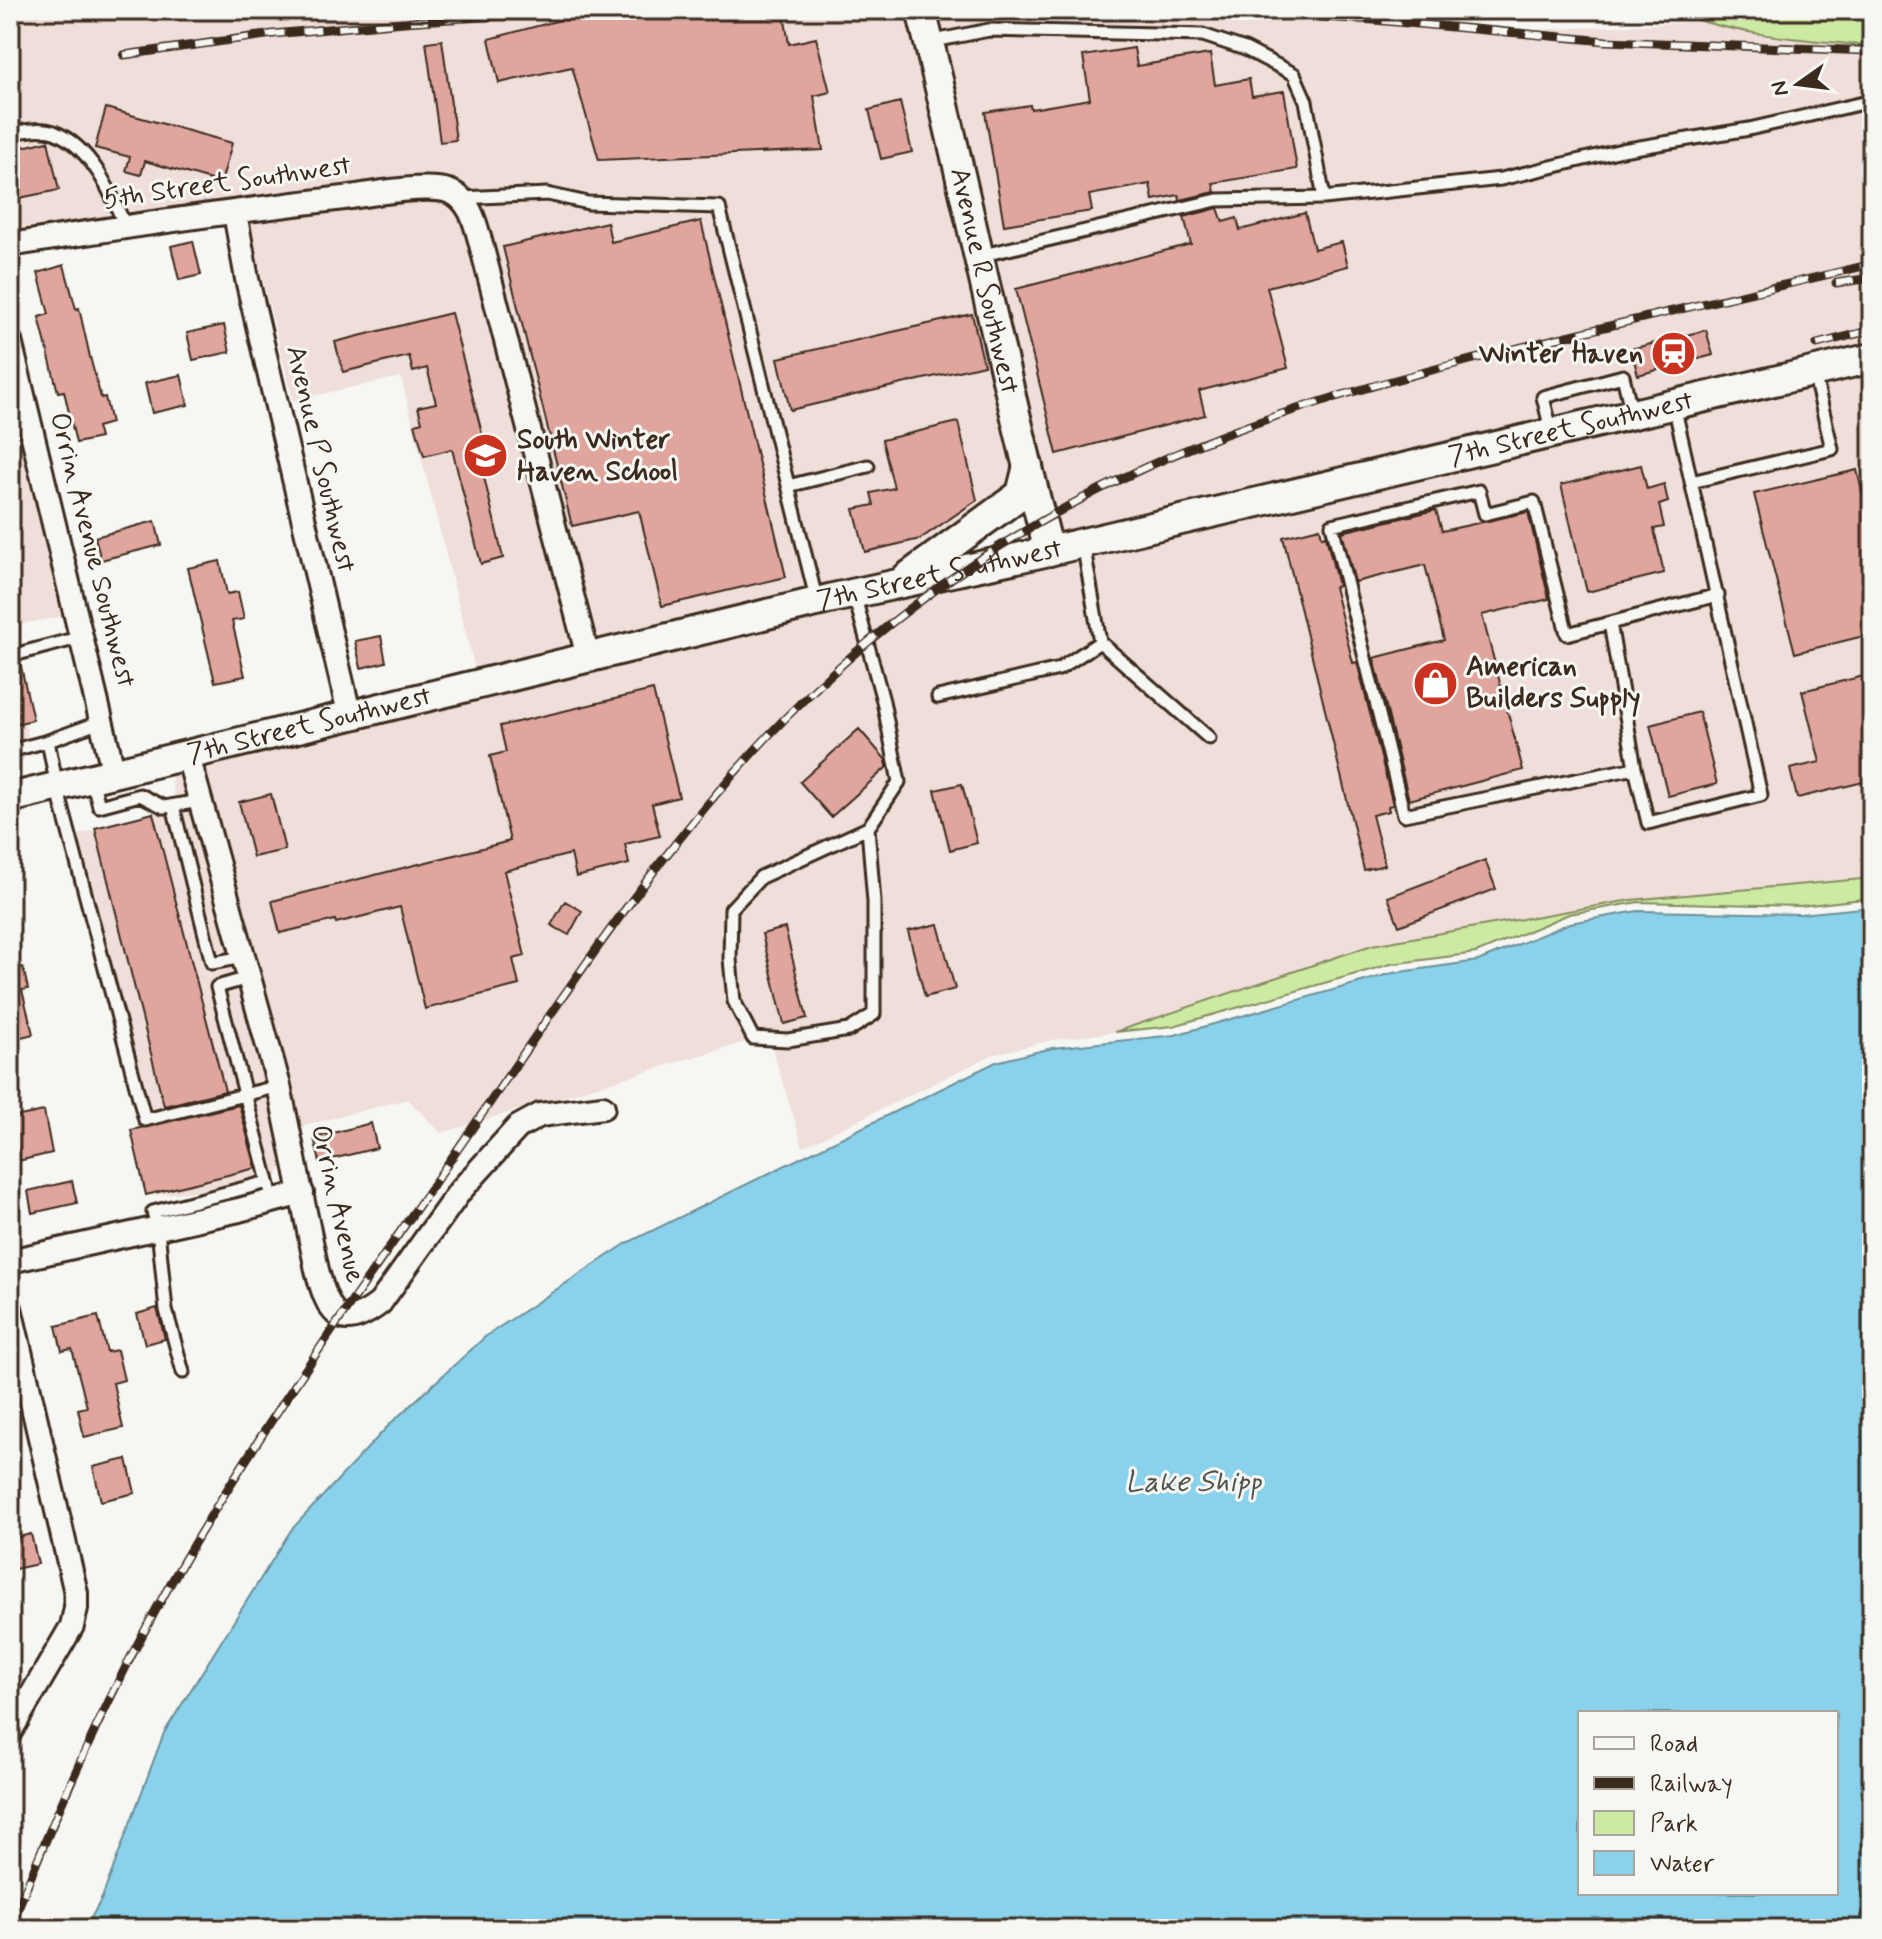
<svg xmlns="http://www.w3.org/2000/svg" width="1882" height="1939" font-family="Mynerve,sans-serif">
	<rect width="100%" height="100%" fill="#f6f6f2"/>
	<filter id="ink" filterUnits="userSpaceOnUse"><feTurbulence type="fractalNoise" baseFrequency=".0125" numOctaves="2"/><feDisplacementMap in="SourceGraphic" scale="16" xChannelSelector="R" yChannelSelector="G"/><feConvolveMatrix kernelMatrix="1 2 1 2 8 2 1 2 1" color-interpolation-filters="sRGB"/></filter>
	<g filter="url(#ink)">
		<path fill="#efded9" d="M10 10H139L141 15 163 10H909L1017 467 1011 489 893 575 597 645 495 249 484 212 471 192 450 179 395 181 151 212 10 233Z
			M933 10H1035L1123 15 1330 13 1536 30 1699 22 1811 40 1872 46V348L1058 538 1040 465 1042 458 1038 457Z
			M437 200 453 207 462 220 575 650 358 705 356 696 475 669 401 377 293 400 248 221 396 202Z
			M1872 369V878L1631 900 1372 945 1115 1032 1052 1040 992 1055 803 1147 768 1035 441 1133 408 1099 305 1125 302 1131 202 763 591 667Z
			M10 391 66 616 10 626Z
			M10 657 31 751 10 774Z
			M180 769 259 1054 284 1163 273 1183 156 1195 68 838 176 806 170 771Z"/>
		<path fill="#cceaa1" stroke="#848a60" stroke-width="2" d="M1036 10H1346L1330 13 1123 15Z
			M1672 10H1872V46C1810 40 1729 36 1672 10Z
			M1872 878V898L1800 906 1639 902 1569 914 1476 953 1391 964 1173 1026 1115 1032 1372 945 1631 900Z"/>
		<path fill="#8ad2eb" stroke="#6a8f99" stroke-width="2" fill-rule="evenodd" d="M1872 907V1929H85L102 1898 164 1733 291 1530 390 1424 486 1336 627 1243 996 1062 1052 1048 1175 1035 1393 973 1478 961 1570 923 1638 911 1800 914ZM1580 1713H1836V1893H1580Z"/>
		<path fill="#e0a69e" stroke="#3b2a1e" stroke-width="2" d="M784 14 789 44 816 38 830 92 814 96 823 150 599 160 572 67 499 83 489 39 560 20Z
			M442 40 456 140 440 142 426 42Z
			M1134 48 1137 66 1210 54 1215 85 1249 79 1252 96 1284 91 1297 169 1213 183 1215 192 1180 200 1179 195 1153 200 1150 184 1089 195 1092 211 1004 225 985 112 1030 105 1031 109 1090 99 1083 56Z
			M900 102 912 152 881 159 869 110Z
			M106 108 232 143 221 183 145 161 141 175 126 171 130 157 95 148Z
			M48 141 59 190 14 199 10 181V150Z
			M1218 208 1223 222 1237 218 1240 230 1305 213 1314 249 1342 242 1348 266 1267 287 1288 368 1199 391 1205 415 1057 454 1016 289 1191 244 1184 217Z
			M701 221 786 577 662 606 639 511 572 526 503 247 607 222 611 242Z
			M193 241 201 275 179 280 171 246Z
			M64 265 76 309 79 308 90 357 101 398 105 397 111 423 97 427 100 438 76 443 64 391 58 392 39 317 49 314 38 273Z
			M451 313 484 441 476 443 503 558 481 564 452 449 424 456 415 424 422 422 418 407 436 403 427 368 413 372 409 356 343 372 335 342Z
			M972 314 984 365 790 410 778 358Z
			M224 325 230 352 193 360 187 333Z
			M1706 330 1713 355 1638 375 1631 349Z
			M181 375 188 405 152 413 145 383Z
			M958 422 977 500 920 539 865 552 854 509 874 505 871 493 894 488 882 440Z
			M1641 465 1647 489 1664 484 1668 502 1659 505 1664 527 1654 529 1664 573 1587 592 1561 485Z
			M1857 470 1872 534V634L1795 653 1754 494Z
			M1436 510 1442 531 1528 512 1549 599 1482 615 1523 770 1409 800 1374 658 1444 640 1425 565 1355 582 1342 532Z
			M155 521 161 545 101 560 95 537Z
			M1320 528 1322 537 1326 536 1338 586 1334 587 1353 663 1357 662 1393 805 1388 806 1389 811 1372 815 1385 865 1364 870 1283 537Z
			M220 561 227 594 238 592 244 619 232 621 245 676 215 682 188 568Z
			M381 636 386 662 361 668 355 641Z
			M20 662 33 720 10 725V664Z
			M1872 674V780L1797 798 1790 769 1820 762 1802 691Z
			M653 690 679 797 652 804 660 836 625 844 629 864 576 877 571 854 504 871 525 956 513 959 519 985 425 1009 400 907 336 923 335 920 280 933 272 901 510 841 490 756 506 752 500 726Z
			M1699 712 1717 784 1668 796 1650 725Z
			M859 729 886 760 887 767 831 817 800 782Z
			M962 784 977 843 950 850 935 790Z
			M271 794 285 850 253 857 239 802Z
			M153 813 225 1091 164 1106 95 828Z
			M1485 860 1496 889 1399 926 1388 897Z
			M565 901 582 911 569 935 551 925Z
			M938 924 955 989 925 997 908 931Z
			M785 928 807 1018 784 1024 762 934Z
			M10 965H15L16 968 23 967 28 989 22 990 33 1034 10 1040Z
			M239 1105 256 1168 146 1195 131 1130Z
			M44 1111 52 1153 18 1161 10 1118Z
			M371 1123 377 1148 320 1162 314 1138Z
			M72 1181 77 1203 32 1213 28 1191Z
			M157 1308 165 1339 145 1344 137 1314Z
			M98 1316 107 1352 117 1350 124 1380 113 1383 123 1428 84 1437 78 1409 87 1407 72 1349 62 1351 56 1326Z
			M127 1459 135 1493 101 1501 93 1467Z
			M31 1534 38 1564 10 1570V1539Z"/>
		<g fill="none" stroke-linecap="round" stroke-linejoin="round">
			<defs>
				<path id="service" d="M929 42 989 30 1203 35 1245 49 1294 74 1306 101 1324 198 1217 200 979 256
					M10 133C24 131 40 127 54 132 91 147 111 192 125 226
					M461 198 547 194 588 203 719 207 817 602
					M1324 198 1501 179 1622 150 1749 129 1872 101
					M1552 434 1543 397 1623 376 1632 414
					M1691 482 1832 449 1814 373
					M788 486 868 466
					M1083 543 1100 642 1209 738
					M854 594 883 701 899 782 868 828 761 877 731 909 730 959 734 1001 753 1038 788 1040 849 1030 874 1014V902L868 828
					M1610 623 1567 634 1534 502 1485 514 1479 491 1332 525 1404 815 1635 768 1610 623 1718 595
					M10 656 82 637
					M938 697 1059 669 1100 642
					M48 741 103 721
					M10 751 48 741 57 787 145 1120 279 1086
					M1635 768 1648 823 1761 795 1674 405
					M92 779 99 806 140 795 164 807 200 801
					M173 806 212 963 243 957
					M248 978 217 987 270 1189
					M183 1372 166 1310 158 1229 153 1212 268 1182"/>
				<path id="minor" d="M235 213 247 279 350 717
					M10 245C121 227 233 211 344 198 370 194 425 184 448 191 473 199 477 231 483 252L588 657
					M10 341 114 774
					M188 756 279 1086 317 1270C328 1312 339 1335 380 1303L460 1191 518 1127 540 1115 603 1107
					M10 1261 239 1210 302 1193
					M10 1308 76 1593V1608L72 1626 10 1732"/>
				<g id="tertiary">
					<path id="s1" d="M921 10C966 190 1002 372 1049 551"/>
					<path d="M906 578 1021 494 1028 466"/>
					<path id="s2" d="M10 798 833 598 1049 551 1872 358"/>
				</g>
			</defs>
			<use href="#service" stroke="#3b2a1e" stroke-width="17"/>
			<use href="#minor" stroke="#3b2a1e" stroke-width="28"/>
			<use href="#tertiary" stroke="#3b2a1e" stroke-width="34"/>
			<use href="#service" stroke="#f6f6f2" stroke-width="11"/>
			<use href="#minor" stroke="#f6f6f2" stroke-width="22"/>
			<use href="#tertiary" stroke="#f6f6f2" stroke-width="28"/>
			<defs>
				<path id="rail" d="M1203 10 1374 20 1606 41 1872 51
					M124 55 273 34 404 22 590 10
					M1836 283 1872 278
					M1817 344 1872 330
					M10 1928C60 1801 116 1675 186 1557 267 1420 360 1290 451 1159 551 1015 648 863 769 735 856 643 962 563 1074 503 1214 427 1357 388 1510 350 1631 320 1752 293 1872 264"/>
			</defs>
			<use href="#rail" stroke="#3b2a1e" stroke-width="9"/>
			<use href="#rail" stroke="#f6f6f2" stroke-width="6" stroke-dasharray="18" stroke-linecap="butt"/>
		</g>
	</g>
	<defs>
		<symbol id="station-disc" viewBox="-11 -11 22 22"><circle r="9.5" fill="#c8321e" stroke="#f6f6f2"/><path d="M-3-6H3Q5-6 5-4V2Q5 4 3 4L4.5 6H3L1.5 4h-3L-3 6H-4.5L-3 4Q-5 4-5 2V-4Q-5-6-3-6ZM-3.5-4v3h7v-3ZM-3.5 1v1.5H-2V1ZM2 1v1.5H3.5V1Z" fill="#fff"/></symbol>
		<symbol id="school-disc" viewBox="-11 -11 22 22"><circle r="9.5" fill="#c8321e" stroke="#f6f6f2"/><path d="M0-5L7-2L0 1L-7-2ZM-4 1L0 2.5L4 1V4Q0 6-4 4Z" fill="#fff"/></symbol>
		<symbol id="shop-disc" viewBox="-11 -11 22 22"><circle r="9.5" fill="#c8321e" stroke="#f6f6f2"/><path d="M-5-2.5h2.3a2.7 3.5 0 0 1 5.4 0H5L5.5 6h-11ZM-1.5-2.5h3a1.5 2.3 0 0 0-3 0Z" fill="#fff"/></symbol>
	</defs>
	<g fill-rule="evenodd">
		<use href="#station-disc" x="1648" y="328" width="51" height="51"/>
		<use href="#school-disc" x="460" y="430" width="51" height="51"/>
		<use href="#shop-disc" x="1410" y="658" width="51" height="51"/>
	</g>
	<g text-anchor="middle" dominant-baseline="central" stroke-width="6" stroke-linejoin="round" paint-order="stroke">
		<g font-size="28" fill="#3b2a1e" stroke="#f6f6f2">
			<text transform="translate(227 183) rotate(-8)">5th Street Southwest</text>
			<text stroke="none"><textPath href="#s1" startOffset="278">Avenue R Southwest</textPath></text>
			<text stroke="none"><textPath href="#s2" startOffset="1604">7th Street Southwest</textPath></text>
			<text transform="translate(320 459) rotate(77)">Avenue P Southwest</text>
			<text transform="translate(92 550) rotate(76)">Orrin Avenue Southwest</text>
			<text stroke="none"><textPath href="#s2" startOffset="956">7th Street Southwest</textPath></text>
			<text stroke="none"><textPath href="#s2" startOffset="308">7th Street Southwest</textPath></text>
			<text transform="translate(337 1204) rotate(77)">Orrin Avenue</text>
		</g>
		<g font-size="28" font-weight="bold" fill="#3b2a1e" stroke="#f6f6f2" text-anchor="start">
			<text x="1643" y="354" text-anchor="end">Winter Haven</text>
			<text x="517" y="440">South Winter<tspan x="517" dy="32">Haven School</tspan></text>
			<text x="1466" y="667">American<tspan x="1466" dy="32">Builders Supply</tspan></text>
		</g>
		<g font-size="30" font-style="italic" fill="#4f5451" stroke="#f6f6f2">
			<text x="1193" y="1482">Lake Shipp</text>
		</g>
	</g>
	<rect width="1882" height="1939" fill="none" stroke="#f6f6f2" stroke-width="40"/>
	<rect x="20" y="20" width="1842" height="1899" fill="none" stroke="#3b2a1e" stroke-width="3" filter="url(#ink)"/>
	<rect x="1578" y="1711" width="260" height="184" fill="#f6f6f2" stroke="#aba49d" stroke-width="2"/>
	<rect x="1594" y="1737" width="40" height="12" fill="#f6f6f2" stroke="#aba49d" stroke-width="2"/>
	<text x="1650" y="1751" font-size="24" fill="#3b2a1e">Road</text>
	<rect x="1594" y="1777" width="40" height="12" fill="#3b2a1e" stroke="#aba49d" stroke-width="2"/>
	<text x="1650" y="1791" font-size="24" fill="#3b2a1e">Railway</text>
	<rect x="1594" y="1811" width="40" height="24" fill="#cceaa1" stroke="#aba49d" stroke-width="2"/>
	<text x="1650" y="1831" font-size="24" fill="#3b2a1e">Park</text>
	<rect x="1594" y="1851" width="40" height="24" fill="#8ad2eb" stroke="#aba49d" stroke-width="2"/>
	<text x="1650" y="1871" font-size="24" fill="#3b2a1e">Water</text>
	<g transform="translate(1798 84) rotate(256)" stroke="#f6f6f2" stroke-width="6" paint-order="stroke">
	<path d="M0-6L14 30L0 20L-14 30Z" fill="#3b2a1e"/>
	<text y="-12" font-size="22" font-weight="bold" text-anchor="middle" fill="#3b2a1e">N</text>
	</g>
</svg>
